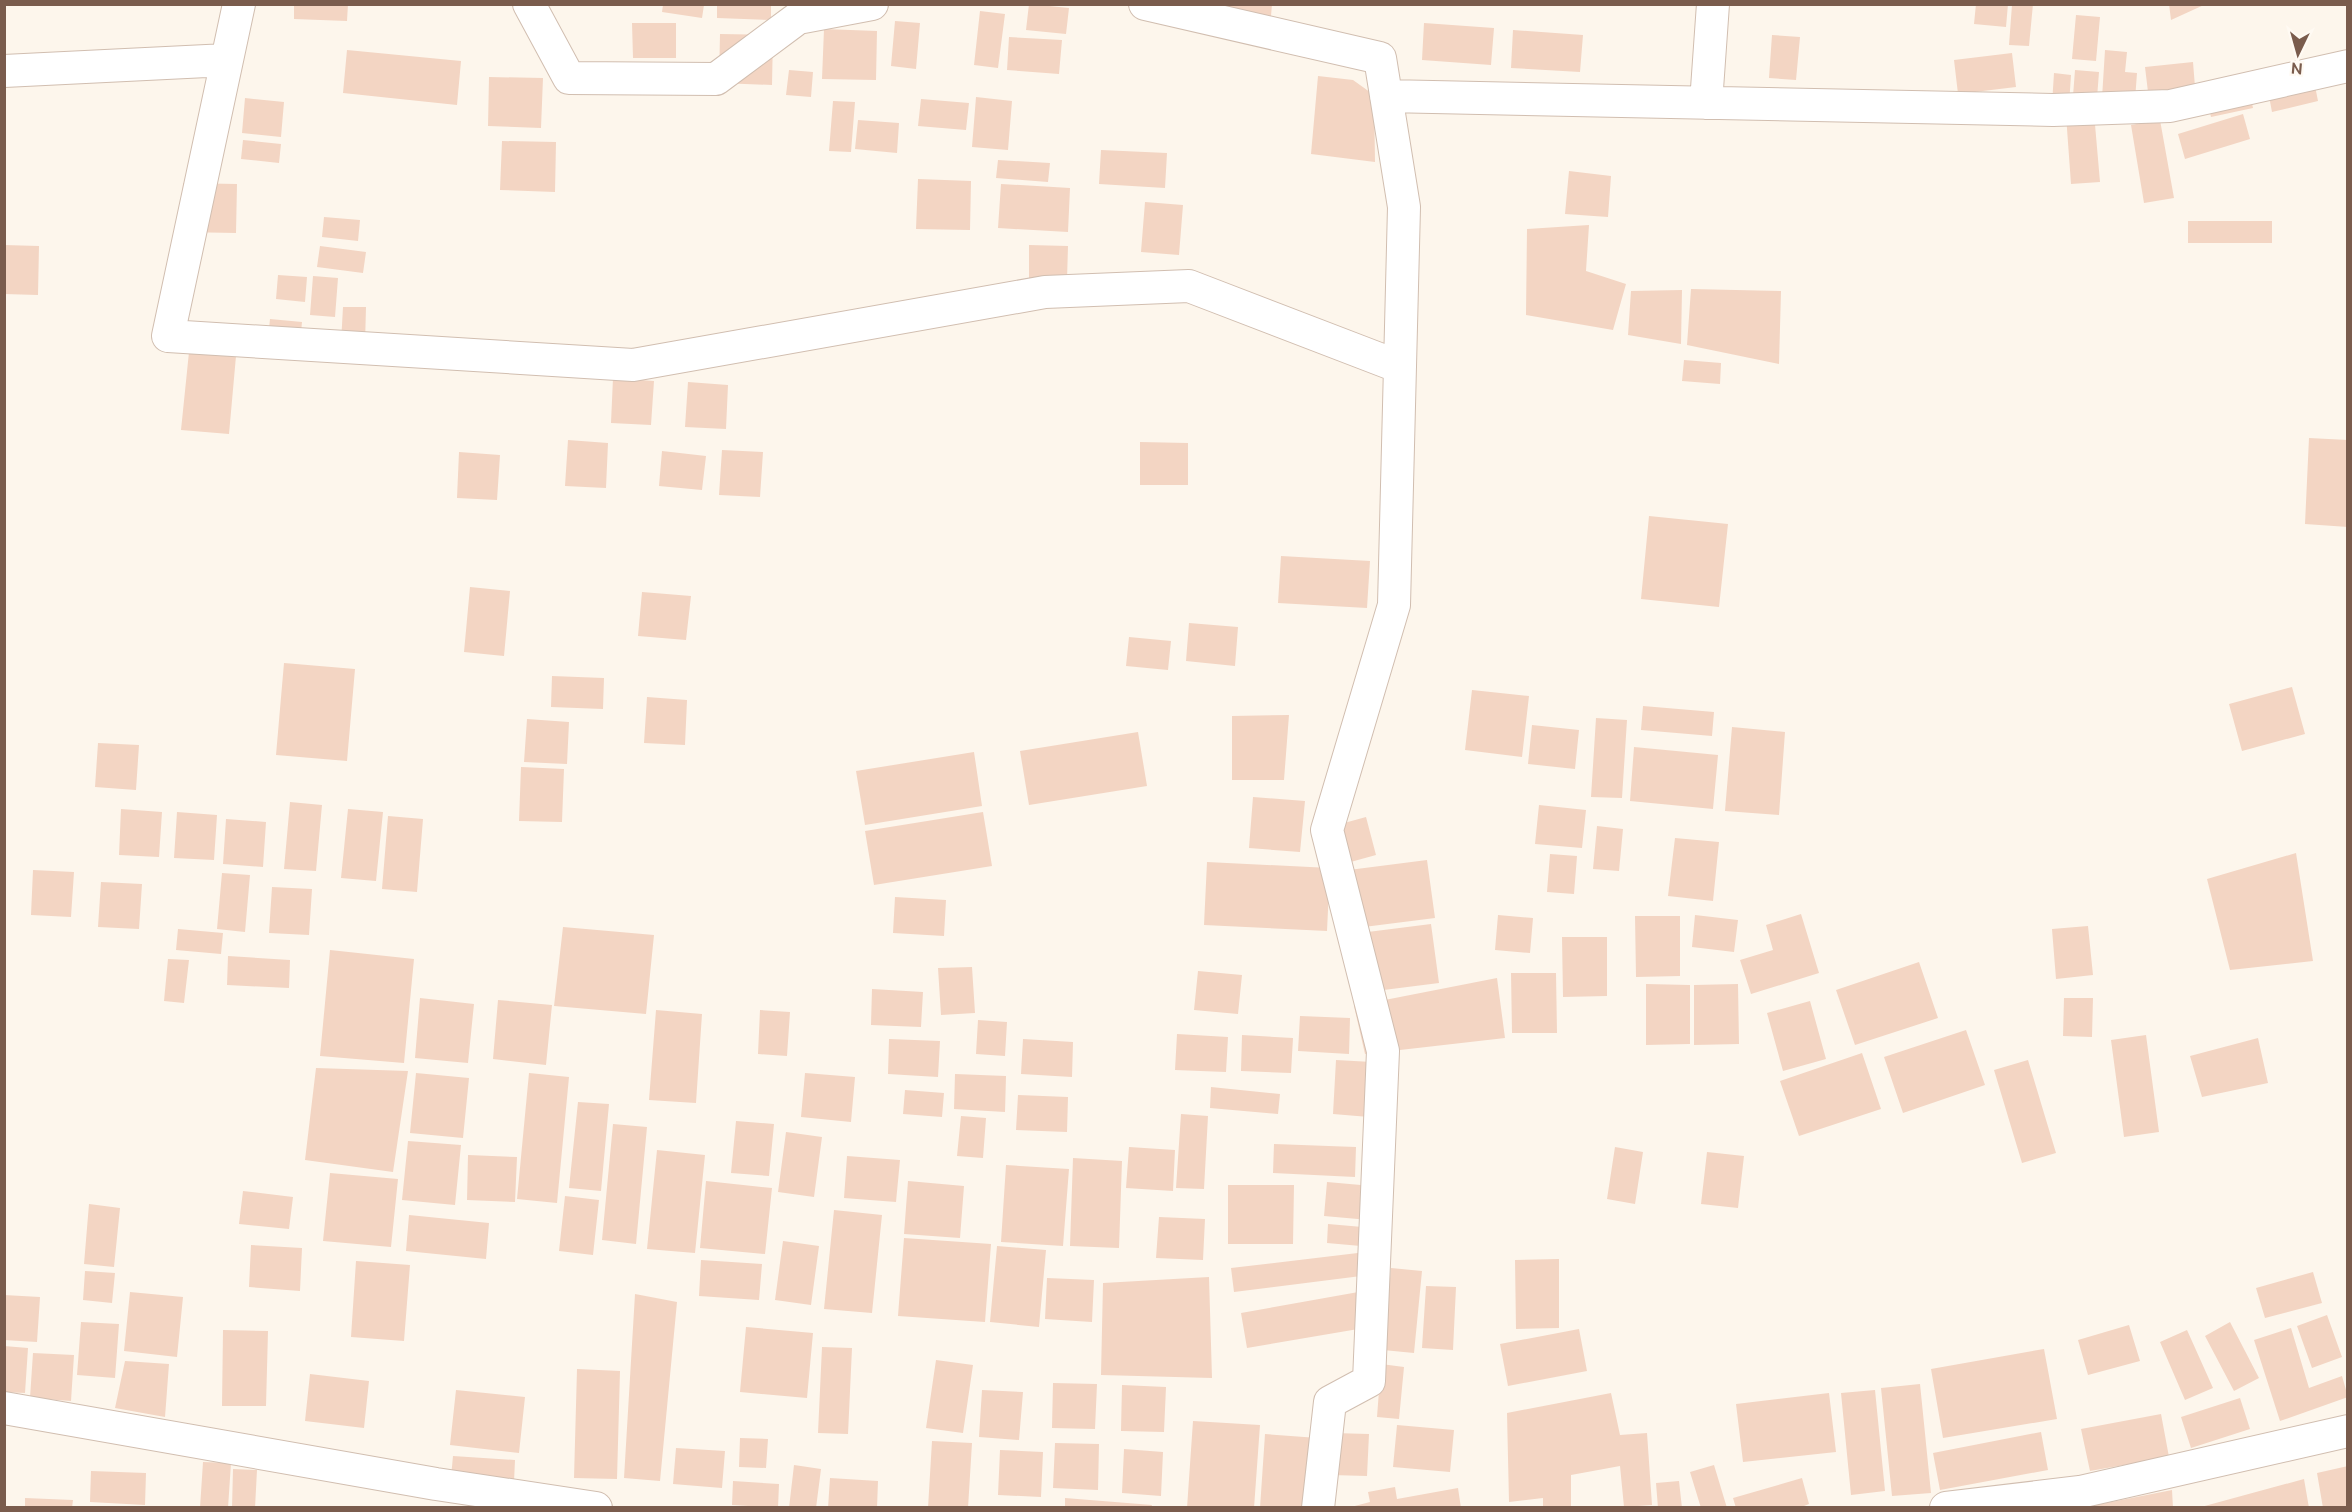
<svg xmlns="http://www.w3.org/2000/svg" width="2352" height="1512" font-family="Ubuntu,sans-serif">
	<rect width="100%" height="100%" fill="#fdf6ec"/>
	<path fill="#f3d5c3" d="M294 4H348L347 21 294 19Z
		M717 4H771V20L717 18Z
		M1029 4 1069 8 1066 34 1026 30Z
		M1203 4H1272L1271 16 1202 11Z
		M1976 4H2008L2006 27 1974 24Z
		M2033 4 2029 46 2009 45 2012 5Z
		M2169 4H2206L2171 20Z
		M663 5H704L702 18 662 12Z
		M980 11 1005 14 998 68 974 65Z
		M2076 15 2100 17 2096 61 2072 59Z
		M895 21 920 23 916 69 891 66Z
		M632 23H676V58H633Z
		M1424 23 1494 28 1491 65 1422 60Z
		M824 29 877 31 876 80 822 79Z
		M1513 30 1583 35 1580 72 1511 68Z
		M720 34 773 35 772 85 719 83Z
		M1772 35 1800 37 1796 80 1769 78Z
		M1009 37 1062 40 1059 74 1007 70Z
		M347 50 461 61 457 105 343 93Z
		M2105 50 2127 52 2125 72 2137 73 2135 100 2102 98Z
		M2012 53 2016 87 1958 94 1954 60Z
		M2193 62 2195 87 2148 92 2145 67Z
		M789 70 813 72 811 97 786 95Z
		M2075 70 2099 72 2097 98 2073 96Z
		M2054 73 2071 75 2069 105 2052 104Z
		M1318 76 1353 80 1374 95 1375 162 1311 154Z
		M489 77 543 78 541 128 488 126Z
		M2315 86 2318 101 2272 112 2269 96Z
		M2250 94 2253 108 2211 117 2208 104Z
		M976 97 1012 101 1008 150 972 147Z
		M245 98 284 102 281 137 242 133Z
		M921 99 969 103 966 130 918 126Z
		M833 101 855 102 851 152 829 151Z
		M2094 113 2100 182 2071 184 2066 115Z
		M2243 114 2250 139 2185 159 2178 134Z
		M858 120 899 123 897 153 855 149Z
		M2160 120 2174 198 2144 203 2131 125Z
		M243 140 281 144 279 163 241 159Z
		M502 141 556 142 555 192 500 190Z
		M1101 150 1167 153 1165 188 1099 184Z
		M998 160 1050 163 1048 182 996 178Z
		M1569 171 1611 176 1608 217 1565 214Z
		M918 179 971 181 970 230 916 229Z
		M183 183 237 184 236 233 182 232Z
		M1001 184 1070 188 1068 232 998 228Z
		M1145 202 1183 205 1179 255 1141 252Z
		M324 217 360 220 358 241 322 237Z
		M2188 221H2272V243H2188Z
		M1589 225 1586 271 1626 284 1613 330 1526 315 1527 229Z
		M4 245 39 246 38 295 4 294Z
		M1029 245 1068 246 1067 280 1029 279Z
		M320 246 366 252 363 273 317 267Z
		M278 275 307 277 305 302 276 299Z
		M313 276 338 278 335 317 310 315Z
		M1691 289 1781 291 1779 364 1687 345Z
		M1682 290 1681 344 1628 335 1631 291Z
		M343 307H366L365 344 341 343Z
		M270 319 302 322 300 343 268 339Z
		M189 352 236 356 229 434 181 430Z
		M1684 360 1721 363 1720 384 1682 381Z
		M613 378 654 381 651 425 611 423Z
		M688 382 728 385 726 429 685 427Z
		M2309 438 2348 440V527L2305 524Z
		M568 440 608 443 606 488 565 486Z
		M1140 442 1188 443V485H1140Z
		M722 450 763 452 760 497 719 495Z
		M662 451 706 456 702 490 659 486Z
		M459 452 500 455 497 500 457 498Z
		M1649 516 1728 524 1719 607 1641 599Z
		M1281 556 1370 561 1367 608 1278 603Z
		M470 587 510 591 504 656 464 652Z
		M642 592 691 596 686 640 638 636Z
		M1189 623 1238 627 1235 666 1186 661Z
		M1129 637 1171 641 1168 670 1126 666Z
		M284 663 355 669 347 761 276 755Z
		M552 676 604 678 603 709 551 707Z
		M2292 687 2305 734 2242 751 2229 704Z
		M1472 690 1529 696 1522 757 1465 750Z
		M647 697 687 700 685 745 644 743Z
		M1643 706 1714 712 1712 736 1641 730Z
		M1289 715 1284 780H1232V716Z
		M1596 718 1627 720 1622 798 1591 797Z
		M527 719 569 722 567 764 524 762Z
		M1532 725 1579 730 1575 769 1528 764Z
		M1732 727 1785 732 1779 815 1725 811Z
		M1138 732 1147 786 1029 805 1020 751Z
		M98 743 139 745 136 790 95 787Z
		M1634 747 1718 755 1713 809 1630 801Z
		M974 752 982 806 865 825 856 771Z
		M521 767 564 769 562 822 519 821Z
		M1253 797 1305 801 1300 852 1249 848Z
		M290 802 322 805 316 871 284 869Z
		M1539 805 1586 810 1582 848 1535 844Z
		M121 809 162 812 159 857 119 855Z
		M348 809 383 812 376 881 341 878Z
		M177 812 217 815 214 860 174 858Z
		M983 812 992 866 874 885 865 831Z
		M388 816 423 819 417 892 382 889Z
		M1366 817 1376 855 1336 866 1326 828Z
		M226 819 266 822 263 867 223 864Z
		M1597 826 1623 829 1619 871 1593 869Z
		M1675 838 1719 842 1713 901 1668 896Z
		M2296 853 2313 961 2230 970 2207 879Z
		M1550 854 1577 856 1574 894 1547 892Z
		M1427 860 1435 918 1348 929 1341 871Z
		M1207 862 1330 868 1327 931 1204 925Z
		M33 870 74 872 71 917 31 915Z
		M222 873 250 875 245 932 217 929Z
		M101 882 142 884 139 929 98 927Z
		M272 887 312 889 309 935 269 933Z
		M895 897 946 900 944 936 893 933Z
		M1801 914 1819 973 1751 994 1740 960 1773 950 1766 925Z
		M1498 915 1533 918 1530 953 1495 950Z
		M1695 915 1738 920 1734 952 1692 947Z
		M1635 916H1680V976L1636 977Z
		M1431 924 1439 983 1352 994 1344 935Z
		M2088 926 2093 975 2056 979 2052 929Z
		M563 927 654 935 646 1014 554 1006Z
		M178 929 223 933 221 954 176 950Z
		M1562 937H1607V996L1563 997Z
		M330 950 414 959 404 1063 320 1056Z
		M228 956 290 960 289 988 227 985Z
		M168 959 189 960 184 1003 164 1001Z
		M1919 962 1938 1018 1855 1045 1836 990Z
		M972 967 975 1013 941 1015 938 968Z
		M1198 971 1242 975 1238 1014 1194 1010Z
		M1511 973H1556L1557 1033H1512Z
		M1497 978 1505 1038 1365 1054 1354 1006Z
		M1646 984 1690 985V1044L1646 1045Z
		M1738 984 1739 1044 1694 1045V985Z
		M872 989 923 992 921 1027 871 1025Z
		M420 998 474 1004 468 1063 415 1058Z
		M2064 998H2093L2092 1037 2063 1036Z
		M498 1000 552 1005 546 1065 493 1059Z
		M1810 1001 1826 1059 1783 1071 1767 1013Z
		M656 1010 702 1014 696 1103 649 1100Z
		M760 1010 790 1012 787 1056 758 1054Z
		M1300 1016 1350 1018 1349 1054 1298 1051Z
		M978 1020 1007 1022 1005 1056 976 1054Z
		M1966 1030 1985 1085 1903 1113 1884 1057Z
		M1177 1034 1228 1037 1226 1072 1175 1070Z
		M1242 1035 1293 1038 1291 1073 1241 1071Z
		M2146 1035 2159 1132 2124 1137 2111 1040Z
		M2258 1038 2268 1083 2202 1097 2190 1056Z
		M889 1039 940 1041 938 1077 888 1074Z
		M1023 1039 1073 1042 1072 1077 1021 1074Z
		M1862 1053 1881 1109 1799 1136 1780 1081Z
		M1336 1060 1372 1062 1369 1117 1333 1114Z
		M2028 1060 2056 1153 2022 1163 1994 1070Z
		M316 1068 408 1071 393 1172 305 1160Z
		M416 1073 469 1078 463 1138 410 1133Z
		M529 1073 569 1077 557 1203 517 1199Z
		M805 1073 855 1077 851 1122 801 1117Z
		M955 1074 1006 1076 1005 1112 954 1109Z
		M1211 1087 1280 1094 1278 1114 1210 1108Z
		M905 1090 944 1093 942 1117 903 1114Z
		M1018 1095 1068 1097 1067 1132 1016 1130Z
		M578 1102 609 1104 601 1191 569 1188Z
		M1181 1114 1208 1116 1204 1189 1176 1188Z
		M961 1116 986 1118 983 1158 957 1156Z
		M736 1121 774 1124 769 1176 731 1173Z
		M613 1124 647 1127 636 1244 602 1240Z
		M786 1132 822 1137 814 1197 778 1192Z
		M408 1141 461 1145 455 1205 402 1200Z
		M1274 1144 1356 1147 1355 1177 1273 1173Z
		M1129 1147 1175 1150 1173 1191 1126 1188Z
		M1615 1147 1643 1152 1635 1204 1607 1199Z
		M657 1150 705 1155 695 1253 647 1249Z
		M1707 1152 1744 1156 1738 1208 1701 1204Z
		M468 1155 517 1157 515 1202 467 1200Z
		M847 1156 900 1160 896 1202 844 1198Z
		M1073 1158 1122 1161 1119 1248 1070 1246Z
		M1006 1165 1069 1169 1063 1246 1001 1242Z
		M330 1173 398 1179 391 1247 323 1241Z
		M706 1181 772 1188 765 1254 700 1248Z
		M908 1181 964 1186 960 1238 904 1234Z
		M1327 1182 1372 1186 1369 1220 1324 1216Z
		M1228 1185H1294L1293 1244H1228Z
		M243 1191 293 1197 289 1229 239 1224Z
		M565 1196 599 1200 593 1255 559 1251Z
		M89 1204 120 1208 114 1267 84 1264Z
		M834 1210 882 1215 872 1313 824 1309Z
		M409 1215 489 1223 486 1259 406 1251Z
		M1159 1217 1205 1219 1203 1260 1156 1258Z
		M1328 1224 1374 1228 1372 1247 1327 1243Z
		M904 1238 991 1244 985 1322 898 1316Z
		M783 1241 819 1246 811 1305 775 1300Z
		M251 1245 302 1248 300 1291 249 1287Z
		M997 1246 1046 1250 1039 1327 990 1322Z
		M1366 1252 1369 1275 1234 1292 1231 1268Z
		M1559 1259V1328L1516 1329 1515 1260Z
		M701 1260 762 1264 759 1300 699 1296Z
		M356 1261 410 1265 404 1341 351 1337Z
		M1391 1268 1422 1271 1414 1353 1383 1350Z
		M85 1271 115 1273 112 1303 83 1300Z
		M2313 1272 2322 1303 2265 1318 2256 1288Z
		M1209 1277 1212 1378 1101 1375 1103 1283Z
		M1047 1278 1094 1280 1092 1322 1045 1319Z
		M1426 1286 1456 1287 1453 1350 1422 1348Z
		M1364 1291 1370 1327 1247 1348 1241 1313Z
		M130 1292 183 1297 177 1357 124 1351Z
		M635 1294 677 1302 660 1481 624 1478Z
		M4 1295 40 1297 37 1342 4 1340Z
		M2327 1315 2342 1357 2312 1368 2297 1326Z
		M81 1322 119 1324 115 1378 77 1375Z
		M2230 1322 2259 1378 2234 1391 2205 1336Z
		M2129 1325 2140 1361 2088 1375 2078 1340Z
		M746 1327 813 1333 807 1398 740 1392Z
		M2291 1328 2309 1388 2342 1376 2348 1397 2280 1421 2254 1340Z
		M1579 1329 1587 1371 1508 1386 1500 1344Z
		M223 1330 268 1331 266 1406H222Z
		M2187 1330 2213 1388 2185 1400 2160 1342Z
		M4 1346 28 1348 25 1393 4 1392Z
		M822 1347 852 1348 848 1434 818 1433Z
		M2044 1349 2057 1419 1943 1438 1931 1369Z
		M33 1353 74 1355 71 1401 30 1398Z
		M936 1360 973 1365 963 1433 926 1428Z
		M125 1361 169 1364 165 1417 115 1408Z
		M1381 1364 1404 1367 1399 1419 1377 1417Z
		M577 1369 620 1371 617 1479 574 1478Z
		M310 1374 369 1381 364 1428 305 1421Z
		M1053 1383 1097 1384 1095 1429 1052 1428Z
		M1920 1384 1931 1493 1892 1496 1881 1388Z
		M1122 1385 1166 1387 1164 1432 1121 1431Z
		M456 1390 525 1397 519 1453 450 1445Z
		M982 1390 1023 1392 1019 1440 979 1437Z
		M1875 1390 1885 1491 1851 1495 1841 1393Z
		M1611 1393 1620 1435 1647 1433 1652 1505 1624 1507 1620 1466 1571 1475V1508H1543V1498L1509 1502 1507 1413Z
		M1829 1393 1836 1452 1743 1462 1736 1404Z
		M2240 1398 2250 1429 2191 1448 2181 1417Z
		M2161 1414 2169 1457 2090 1471 2081 1429Z
		M1193 1421 1260 1425 1254 1508H1187Z
		M1397 1425 1454 1430 1450 1472 1393 1467Z
		M2041 1432 2048 1470 1940 1490 1933 1453Z
		M1333 1433 1369 1434 1367 1476 1331 1475Z
		M1265 1434 1318 1438 1314 1508H1260Z
		M740 1438 768 1439 766 1468 739 1467Z
		M932 1441 972 1443 968 1508H928Z
		M1055 1443 1099 1444 1098 1490 1053 1488Z
		M676 1448 725 1451 722 1488 673 1484Z
		M1124 1449 1163 1452 1161 1496 1122 1493Z
		M1000 1450 1043 1452 1041 1497 998 1495Z
		M453 1456 515 1460 514 1482 451 1477Z
		M203 1462 231 1463 228 1508H200Z
		M794 1465 821 1469 816 1508H789Z
		M1714 1465 1727 1508H1701L1690 1472Z
		M2348 1466V1508H2323L2317 1473Z
		M233 1469 257 1470 255 1508H232Z
		M91 1471 146 1473 145 1505 90 1502Z
		M830 1478 878 1481 877 1508H828Z
		M1802 1478 1809 1504 1799 1508H1736L1733 1498Z
		M2304 1479 2309 1508H2201V1507Z
		M733 1481 779 1484 778 1508 732 1505Z
		M1679 1481 1682 1508H1658L1656 1483Z
		M1395 1487 1397 1499 1458 1488 1461 1508H1347L1370 1502 1368 1492Z
		M2172 1490 2173 1508H2091V1506Z
		M25 1498 73 1500 72 1508H25Z
		M1065 1498 1152 1505 1151 1508H1065Z"/>
	<g fill="none" stroke-linecap="round" stroke-linejoin="round">
		<defs>
			<path id="street" d="M239 4 168 336 633 365 1045 292 1189 286 1400 367
				M529 4 569 78 716 79 798 18 872 4
				M1145 4 1380 58 1404 207 1394 605 1327 830 1383 1051 1369 1381 1330 1402 1318 1508
				M4 71 227 60
				M1386 96 2053 110 2170 106 2348 66
				M1706 103 1713 4
				M4 1408 436 1484 596 1508
				M1946 1508 2080 1492 2348 1431"/>
		</defs>
		<use href="#street" stroke="#d1beb0" stroke-width="34"/>
		<use href="#street" stroke="#fff" stroke-width="32"/>
	</g>
	<rect width="2352" height="1512" fill="none" stroke="#7a5c4d" stroke-width="12"/>
	<g transform="translate(2298 54) rotate(185)" stroke="#fffaf3" stroke-width="4.5" paint-order="stroke">
	<path d="M0-4.5L10 22L0 15L-10 22Z" fill="#7a5c4d"/>
	<text y="-9" font-size="16" font-weight="bold" text-anchor="middle" fill="#7a5c4d">N</text>
	</g>
</svg>
